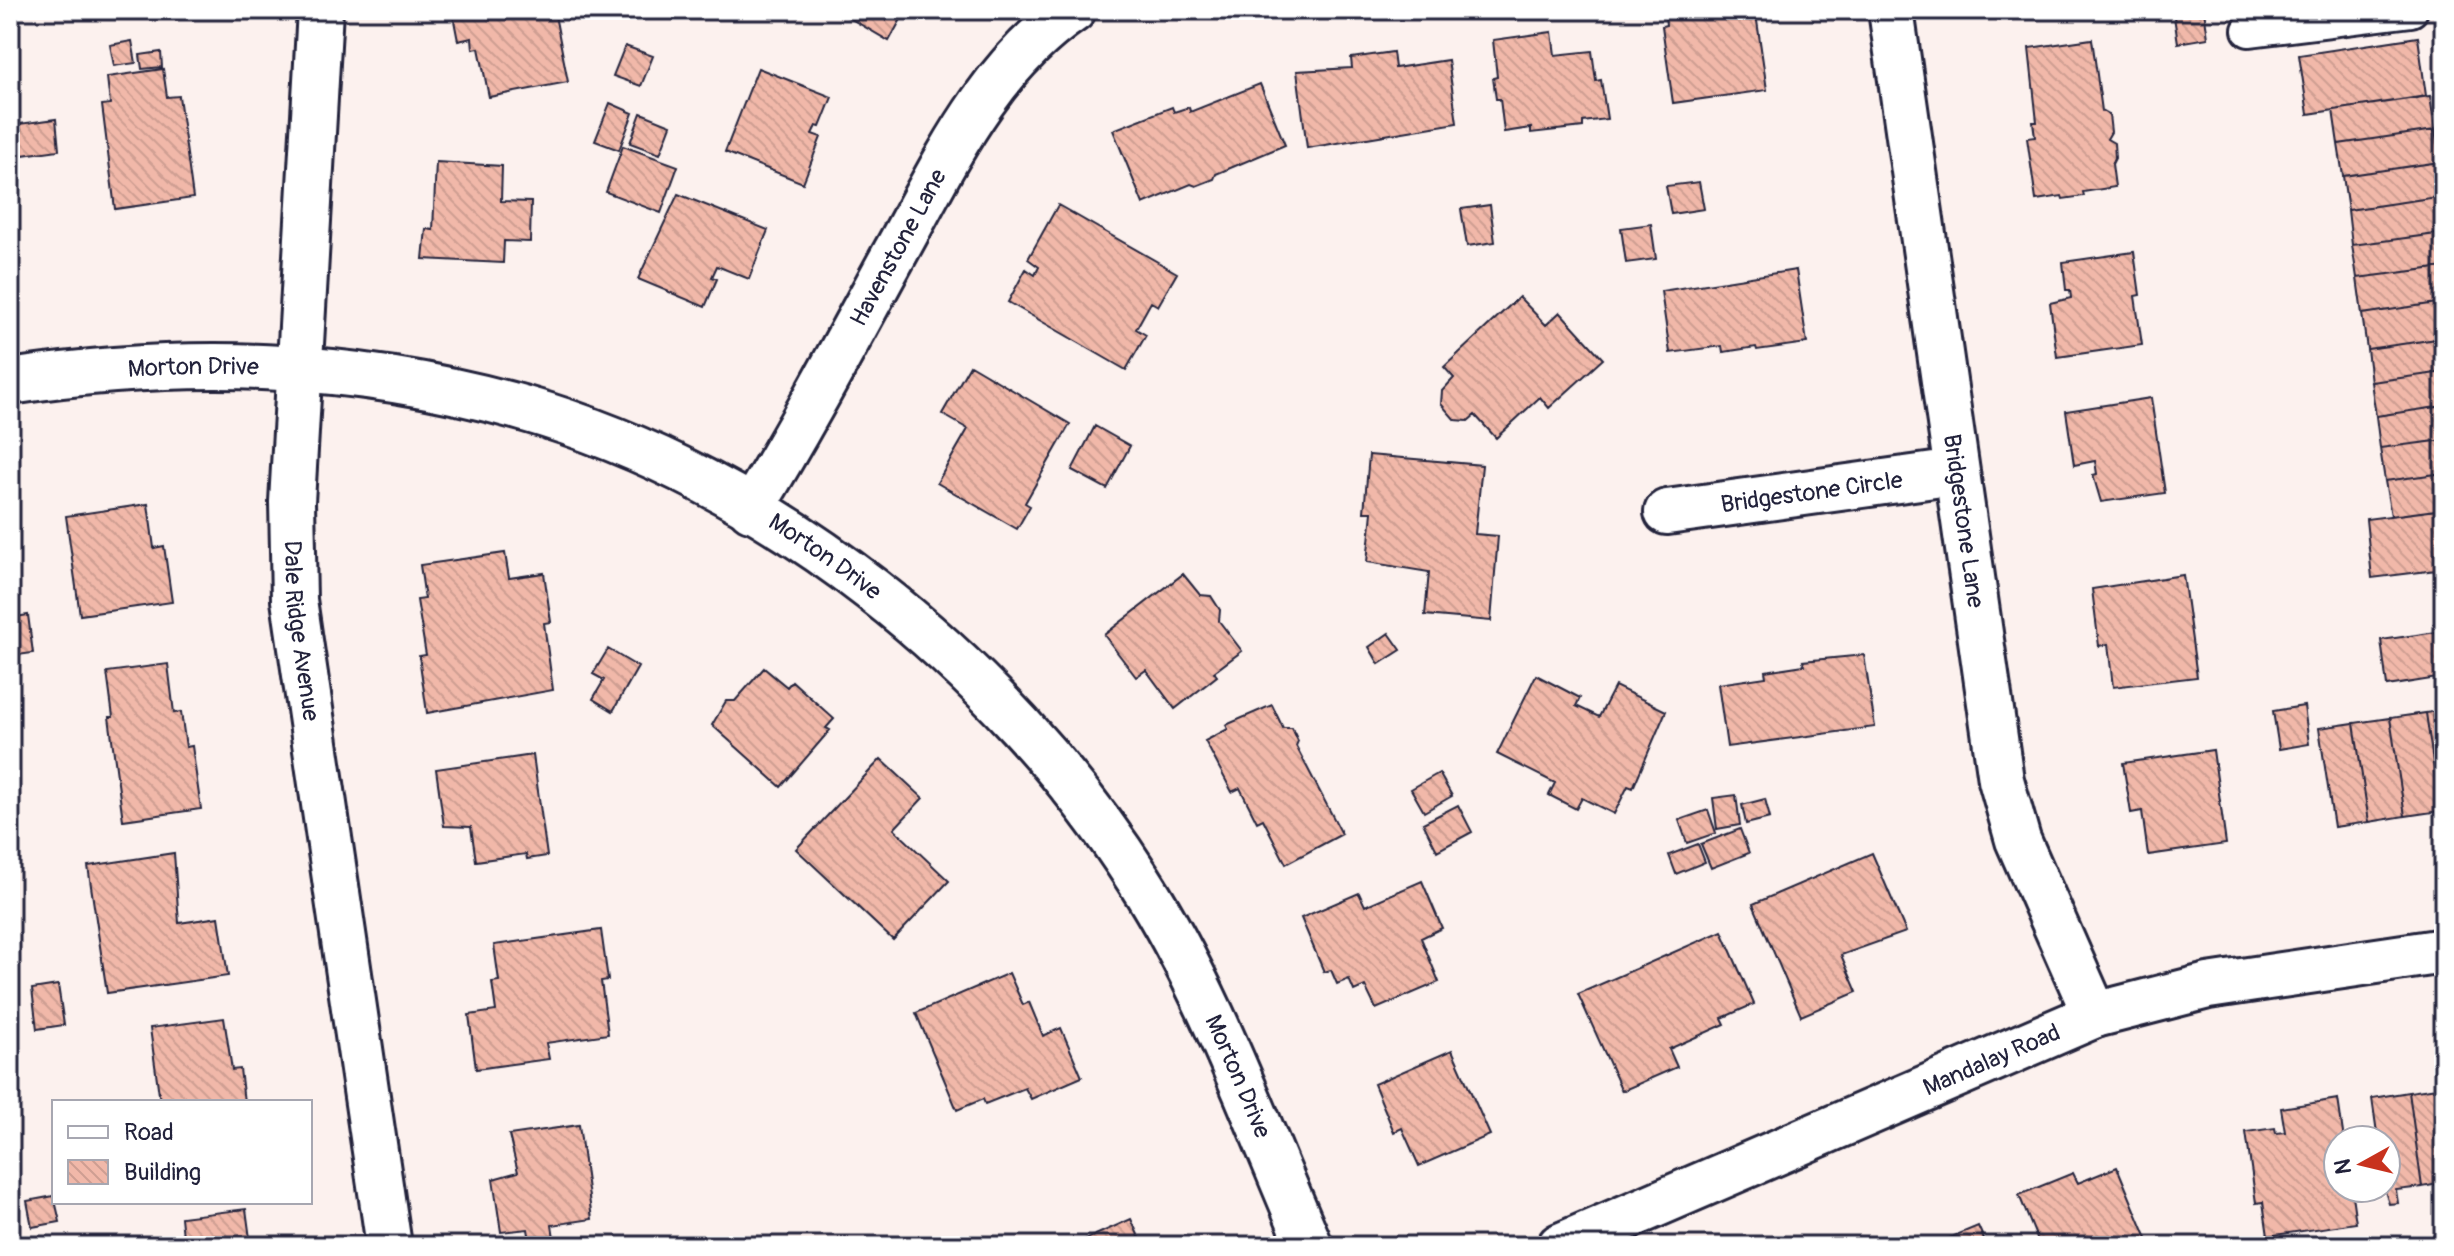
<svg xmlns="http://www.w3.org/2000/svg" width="2454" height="1256" font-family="Pangolin,sans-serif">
	<defs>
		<pattern id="building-back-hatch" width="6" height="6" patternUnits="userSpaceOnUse" patternTransform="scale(2)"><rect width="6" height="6" fill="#f1b8a9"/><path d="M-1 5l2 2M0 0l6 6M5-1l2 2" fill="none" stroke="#ce9e92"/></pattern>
	</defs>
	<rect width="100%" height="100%" fill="#fcf1ee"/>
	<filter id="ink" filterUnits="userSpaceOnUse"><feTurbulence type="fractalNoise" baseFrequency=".0125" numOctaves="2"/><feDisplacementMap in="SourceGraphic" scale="16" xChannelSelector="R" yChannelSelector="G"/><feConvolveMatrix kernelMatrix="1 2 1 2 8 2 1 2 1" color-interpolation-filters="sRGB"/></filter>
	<g filter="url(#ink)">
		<path fill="url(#building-back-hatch)" stroke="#22223b" stroke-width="2" d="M452 10H554L568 82 489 97 479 48 473 49 472 38 458 41Z
			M836 10H906L889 41Z
			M1704 10H1728L1729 18 1756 14 1767 90 1673 103 1662 26 1666 25 1665 16Z
			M2173 10H2204L2208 38 2178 43Z
			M1552 32 1555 55 1592 51 1596 81 1601 80 1607 119 1583 122V127L1531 133V128L1504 132 1500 99H1496L1493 78 1497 77 1493 40Z
			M2418 37 2426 96 2308 114 2299 55Z
			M2092 39 2102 111 2109 115 2111 132 2107 139 2114 143 2115 158 2112 164 2115 187 2083 192 2084 196 2063 199 2062 196 2036 200 2027 138 2035 137 2033 122H2037L2029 48Z
			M132 41 136 63 114 66 110 45Z
			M625 46 653 56 641 86 613 76Z
			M161 52 162 67 142 69 140 55Z
			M1393 52 1395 68 1448 60 1457 123 1307 148 1297 71 1352 68 1351 58Z
			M758 68 832 97 820 127 816 126 812 134 821 137 803 183 725 152Z
			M163 69 167 97 179 96 193 198 115 209 102 105 110 104 107 77Z
			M1260 84 1285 145 1216 174 1214 179 1196 186 1191 184 1143 204 1113 130 1172 107 1174 112 1189 107 1190 112Z
			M2430 96 2435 130 2338 144 2333 110Z
			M610 103 633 113 619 150 595 141Z
			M641 113 671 125 660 154 630 143Z
			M56 119 59 150 22 155 19 124Z
			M2435 130 2440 162 2343 176 2338 144Z
			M623 146 678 166 661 213 606 192Z
			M436 162 502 166 501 201 531 202 530 242 504 241 503 263 423 259 426 229 433 230Z
			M2440 162 2444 196 2348 210 2343 176Z
			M1699 182 1704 209 1671 214 1666 186Z
			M678 194 768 230 749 279 717 266 712 277 717 279 705 307 638 279Z
			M2444 196V233L2352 245 2348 210Z
			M1058 205 1177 273 1158 306 1151 302 1136 329 1146 335 1126 370 1008 302 1026 269 1035 275 1039 267 1028 259Z
			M1490 205 1495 242 1467 246 1461 209Z
			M1651 224 1656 259 1626 263 1621 228Z
			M2444 233V267L2357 278 2352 245Z
			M2134 252 2140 295 2135 296 2142 345 2057 357 2050 303 2071 298 2070 290H2066L2063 262Z
			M2444 267V302L2362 314 2357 278Z
			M1796 270 1807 343 1757 350 1756 347 1723 352 1722 346 1670 353 1661 291Z
			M1519 297 1546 325 1560 312 1603 359 1549 408 1540 397 1496 438 1475 415 1468 421 1455 420 1441 404 1442 391 1454 378 1444 367Z
			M2444 302V338L2367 349 2362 314Z
			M2444 338V372L2371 382 2367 349Z
			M970 365 1070 424 1025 503 1030 506 1017 529 937 483 968 429 942 414Z
			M2444 372V406L2376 416 2371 382Z
			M2151 398 2165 493 2101 502 2093 475 2097 474 2095 461 2074 465 2066 411Z
			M2444 406V440L2380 448 2376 416Z
			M1095 426 1130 446 1107 489 1072 470Z
			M2444 440V473L2385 481 2380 448Z
			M1369 455 1482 465 1475 534 1498 536 1491 621 1425 615 1429 572 1367 562 1372 512H1364Z
			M2444 473V509L2391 516 2385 481Z
			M148 504 154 548 164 546 172 602 80 615 66 516Z
			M2444 509V569L2372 578 2366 519Z
			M505 553 509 578 544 573 551 622 544 623 553 690 427 713 419 656 426 655 417 600 425 599 420 565Z
			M1183 574 1200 595 1211 596 1220 610 1219 621 1242 651 1214 672 1217 676 1175 709 1146 670 1136 677 1104 635Z
			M2183 575 2197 677 2113 687 2108 644 2099 646 2092 589Z
			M28 615 33 653 10 656V618Z
			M2444 631V677L2387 686 2381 640Z
			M1389 633 1401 650 1379 664 1369 647Z
			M608 649 638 667 613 711 593 699 604 680 593 674Z
			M1864 655 1875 727 1727 747 1718 684 1766 677 1765 671 1804 665 1803 661Z
			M168 664 174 713 181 712 186 747 192 746 201 809 123 820 109 717H113L107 672Z
			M764 668 787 687 792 681 834 719 826 728 830 730 781 787 712 725 726 701H735Z
			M1536 675 1580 698 1576 706 1599 717 1615 686 1666 711 1633 788 1628 786 1614 814 1582 798 1576 809 1549 795 1555 783 1497 754Z
			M1272 705 1283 728H1292L1298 741 1296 746 1342 834 1286 864 1263 819 1257 822 1240 788 1232 792 1205 741 1228 729 1226 725Z
			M2304 706 2309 744 2279 749 2273 711Z
			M2444 710V810L2440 811 2426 713Z
			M2426 713 2440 811 2405 816 2390 718Z
			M2390 718 2405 816 2369 822 2354 723Z
			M2354 723 2369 822 2334 827 2319 728Z
			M2213 750 2226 844 2148 855 2142 811 2131 813 2123 763Z
			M533 755 547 856 527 859 526 854 476 861 471 827 444 826 436 769Z
			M881 759 923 798 894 829 949 881 893 940 796 849Z
			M1439 773 1452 796 1424 812 1411 789Z
			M1736 795 1740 825 1717 829 1713 798Z
			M1765 799 1770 818 1746 824 1742 805Z
			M1458 805 1472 832 1437 851 1423 823Z
			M1708 810 1716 833 1687 843 1679 820Z
			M1740 829 1749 853 1711 868 1701 844Z
			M1698 844 1705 862 1676 874 1669 855Z
			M174 853 179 923 219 917 228 976 107 993 88 866Z
			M1872 853 1906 932 1841 955 1857 992 1801 1016 1753 904Z
			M1422 881 1442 928 1421 938 1439 982 1376 1009 1365 986 1354 991 1349 979 1337 984 1331 970 1324 972 1301 918 1359 893 1365 906Z
			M601 930 608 980 601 981 608 1034 546 1043 549 1059 476 1069 469 1015 496 1011 492 982 499 981 494 945Z
			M1722 931 1754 1004 1722 1018 1725 1024 1669 1049 1677 1067 1622 1091 1578 994Z
			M1009 973 1023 1005 1029 1002 1043 1036 1061 1028 1082 1077 1031 1099 1025 1088 985 1104 983 1099 957 1110 916 1013Z
			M58 985 64 1025 37 1029 32 989Z
			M224 1018 232 1070 240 1069 244 1102H160L150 1028Z
			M1452 1050 1490 1135 1419 1166 1402 1128 1394 1132 1374 1084Z
			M2444 1087V1183L2422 1187 2409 1092Z
			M2409 1092 2422 1187 2396 1190 2398 1203 2389 1204 2384 1188 2386 1140H2378L2372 1098Z
			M2338 1099 2344 1140H2338V1188H2351L2356 1223 2268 1236 2263 1202 2256 1203 2246 1132 2275 1128 2276 1133 2285 1132 2281 1108Z
			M579 1125 592 1219 552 1225 555 1244 531 1246 528 1229 501 1232 493 1179 518 1172 509 1135Z
			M2117 1167 2148 1241 2137 1246H2040L2019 1195 2073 1173 2078 1183Z
			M54 1196 60 1222 32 1227 27 1201Z
			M246 1209 251 1246H184L181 1217Z
			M1131 1219 1143 1246H1071Z
			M1978 1226 1987 1246H1917L1933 1239 1935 1244Z"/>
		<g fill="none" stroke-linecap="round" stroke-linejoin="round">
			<defs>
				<path id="lane" d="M2249 30 2411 10"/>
				<g id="street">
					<path id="s1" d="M320 10 292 502 294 600 389 1246"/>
					<path id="s2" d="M1891 10 2001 780 2018 840 2095 1015"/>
					<path id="s3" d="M10 382C184 356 351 360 522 408 770 478 1001 664 1139 880 1209 989 1258 1126 1310 1246"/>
					<path id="s4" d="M751 509C802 426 848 339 895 253 944 165 987 68 1073 10"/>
					<path id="s5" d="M1667 512 1956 472"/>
					<path id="s6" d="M1560 1246 2095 1015 2208 986 2444 951"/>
				</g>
			</defs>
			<use href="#lane" stroke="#22223b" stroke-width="38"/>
			<use href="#street" stroke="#22223b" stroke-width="50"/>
			<use href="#lane" stroke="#fff" stroke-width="32"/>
			<use href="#street" stroke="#fff" stroke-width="44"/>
		</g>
	</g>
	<g text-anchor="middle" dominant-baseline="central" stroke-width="8" stroke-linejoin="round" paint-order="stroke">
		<g font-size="24" fill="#22223b" stroke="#fff">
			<text stroke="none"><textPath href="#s4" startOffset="300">Havenstone Lane</textPath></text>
			<text stroke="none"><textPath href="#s3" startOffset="184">Morton Drive</textPath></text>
			<text stroke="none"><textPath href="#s5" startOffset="146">Bridgestone Circle</textPath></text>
			<text stroke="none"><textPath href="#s2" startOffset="516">Bridgestone Lane</textPath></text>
			<text stroke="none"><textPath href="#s3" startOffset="856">Morton Drive</textPath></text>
			<text stroke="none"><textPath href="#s1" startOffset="622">Dale Ridge Avenue</textPath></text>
			<text stroke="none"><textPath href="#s6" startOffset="470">Mandalay Road</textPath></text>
			<text stroke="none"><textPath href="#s3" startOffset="1530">Morton Drive</textPath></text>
		</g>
	</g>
	<rect width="2454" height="1256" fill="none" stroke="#fff" stroke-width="40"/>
	<rect x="20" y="20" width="2414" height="1216" fill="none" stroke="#22223b" stroke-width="3" filter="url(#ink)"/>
	<rect x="52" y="1100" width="260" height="104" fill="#ffffff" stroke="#a7a7b1" stroke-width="2"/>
	<rect x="68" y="1126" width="40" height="12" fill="#ffffff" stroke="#a7a7b1" stroke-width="2"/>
	<text x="124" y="1140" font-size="24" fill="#22223b">Road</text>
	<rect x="68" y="1160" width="40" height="24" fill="url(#building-back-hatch)" stroke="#a7a7b1" stroke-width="2"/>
	<text x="124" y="1180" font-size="24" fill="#22223b">Building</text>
	<g transform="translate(2362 1164) rotate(262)"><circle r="38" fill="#ffffff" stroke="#a7a7b1" stroke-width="2"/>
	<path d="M0-6L14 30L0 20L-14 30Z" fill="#c8321e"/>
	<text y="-12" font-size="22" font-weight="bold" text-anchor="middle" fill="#22223b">N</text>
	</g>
</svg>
